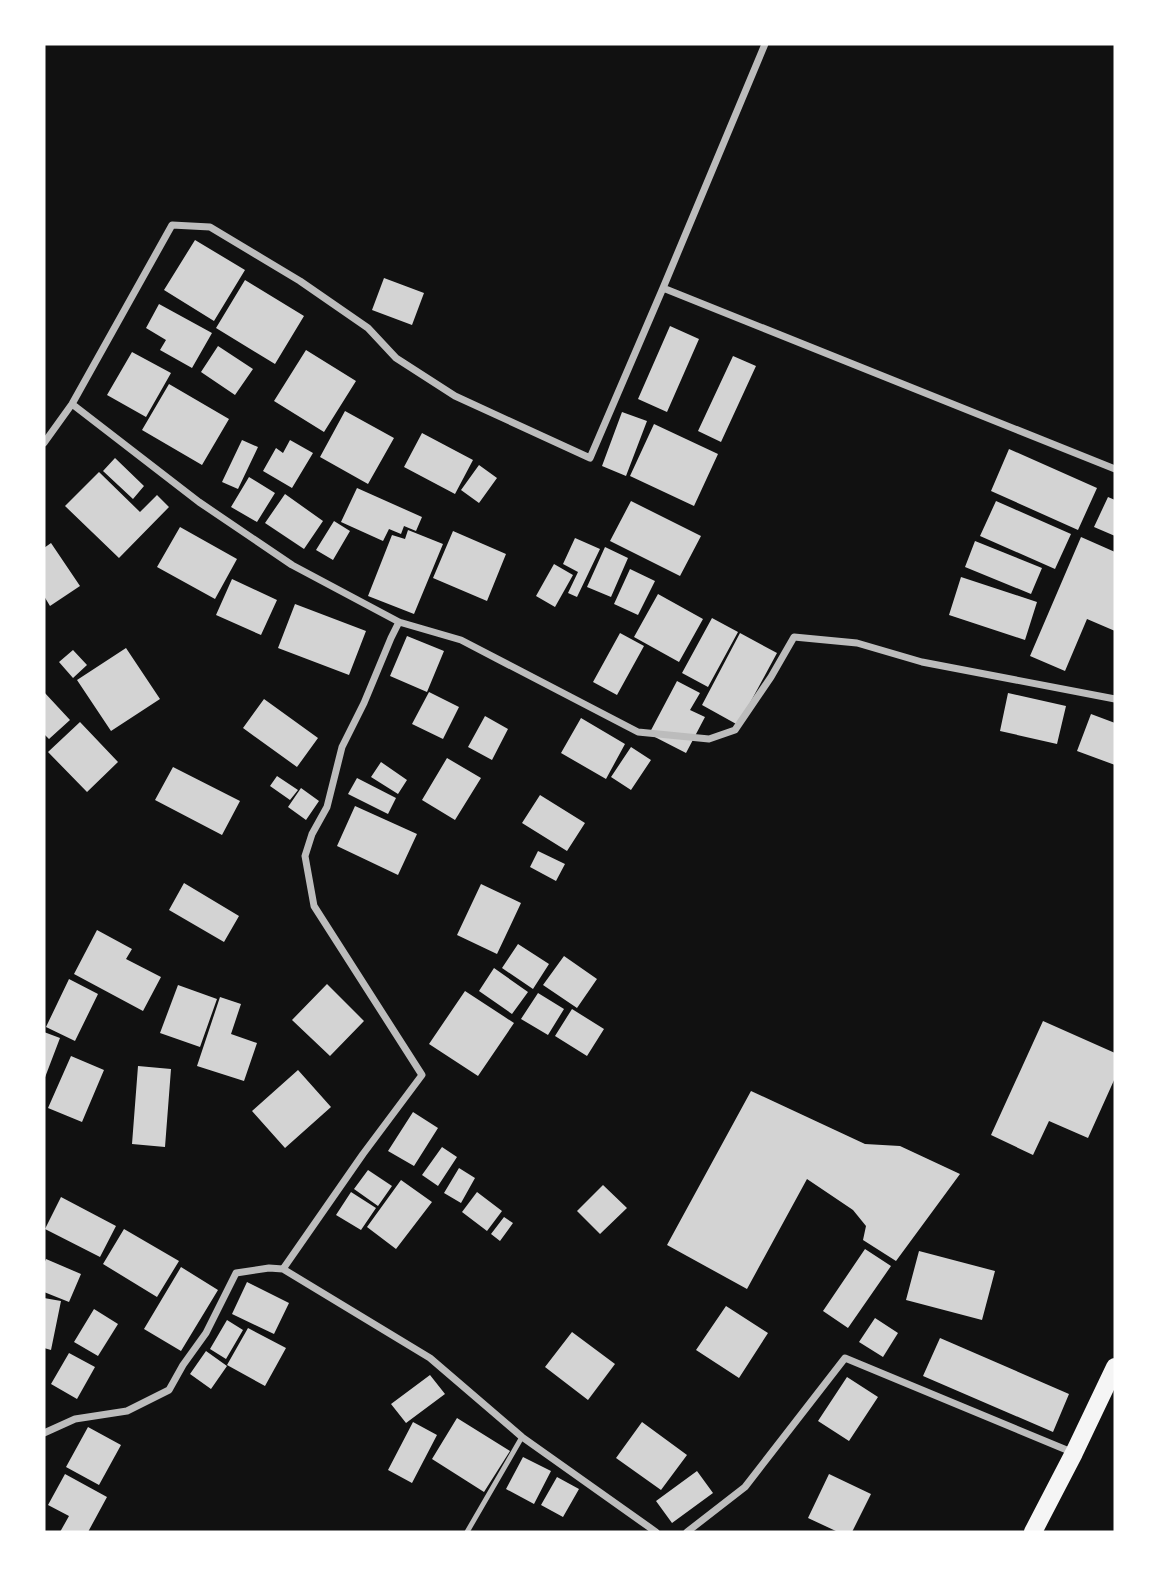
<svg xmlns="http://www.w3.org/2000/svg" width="1159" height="1576" font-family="'PT Sans',sans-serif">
	<rect width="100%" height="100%" fill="#111"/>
	<path fill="#d3d3d3" d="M195 240 245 270 214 321 164 290Z
		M384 278 424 293 412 325 372 310Z
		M245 280 304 316 275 364 216 328Z
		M159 304 212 333 192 368 160 350 166 340 146 328Z
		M670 326 699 339 667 412 638 399Z
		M218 346 253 369 235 395 201 372Z
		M306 350 356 381 324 432 274 401Z
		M132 352 171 373 146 417 107 395Z
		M733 356 756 366 721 442 698 431Z
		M169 384 229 419 202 465 142 430Z
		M345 411 394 438 368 484 320 457Z
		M622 412 647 421 626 476 602 466Z
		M654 424 718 454 694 506 630 476Z
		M422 433 473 460 455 494 404 467Z
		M242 440 258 447 238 489 222 482Z
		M290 440 313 453 292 488 263 471 276 448 283 453Z
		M1009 449 1097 488 1078 530 991 491Z
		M115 458 144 486 133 499 103 471Z
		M479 465 497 478 479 503 461 490Z
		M99 472 140 512 157 495 169 507 119 558 65 506Z
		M249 477 275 493 257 522 231 507Z
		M357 488 422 517 416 531 404 526 401 534 389 529 383 541 341 522Z
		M285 494 323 521 304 549 265 523Z
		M1108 497 1115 500V536L1094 527Z
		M631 501 701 536 680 576 610 541Z
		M996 501 1071 534 1055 569 980 536Z
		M334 521 350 531 333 560 316 550Z
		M180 527 237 559 215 599 157 567Z
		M408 530 443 544 414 614 368 596 392 535 405 539Z
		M453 531 506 554 487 601 433 578Z
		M1081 537 1115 552V631L1087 619 1065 671 1030 656Z
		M575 538 600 549 577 597 568 593 578 572 563 564Z
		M975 541 1042 568 1031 594 965 567Z
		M51 543 80 586 50 606 44 596V548Z
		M605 547 628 558 611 597 587 587Z
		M554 564 573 575 555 607 536 596Z
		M630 569 655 581 638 615 614 604Z
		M961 577 1037 602 1025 640 949 615Z
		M232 579 277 600 261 635 216 615Z
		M658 594 703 619 679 662 634 637Z
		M295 604 366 631 349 675 278 648Z
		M712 618 738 632 708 687 682 673Z
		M620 633 644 646 617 695 593 682Z
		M740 633 777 653 738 725 702 705Z
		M407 636 444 651 427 692 390 676Z
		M126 648 160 699 111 731 77 680Z
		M73 650 87 665 73 678 59 662Z
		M677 681 700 693 690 710 705 717 686 753 649 734Z
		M44 692 70 720 49 739 44 734Z
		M429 692 459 707 443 739 412 724Z
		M1008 693 1066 706 1057 744 1000 731Z
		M264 699 318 738 297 767 243 728Z
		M1091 714 1115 723V765L1077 751Z
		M485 716 508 729 492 760 468 747Z
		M581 718 625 744 606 779 561 753Z
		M80 722 118 762 87 792 48 752Z
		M631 747 651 760 631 790 611 777Z
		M447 758 481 778 455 820 422 800Z
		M381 762 407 780 398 794 371 777Z
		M173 767 240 801 222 835 155 800Z
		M277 776 298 790 290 800 270 786Z
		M357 778 396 798 388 814 348 794Z
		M301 788 319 801 306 820 288 807Z
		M540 795 585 823 567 851 522 823Z
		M355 806 417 834 398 875 337 846Z
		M538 851 565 864 556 881 530 867Z
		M184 883 239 916 224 942 169 910Z
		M481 884 521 903 497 954 457 935Z
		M97 930 132 949 126 959 161 977 143 1011 74 974Z
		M518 944 549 964 533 989 502 968Z
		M564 956 597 979 577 1008 543 985Z
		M494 968 528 992 512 1014 479 991Z
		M69 979 98 994 75 1041 46 1027Z
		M327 984 364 1021 330 1056 292 1020Z
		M178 985 217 999 200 1047 160 1033Z
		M465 991 514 1023 478 1076 429 1044Z
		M538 993 564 1009 548 1035 521 1019Z
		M220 997 241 1004 231 1034 257 1043 244 1081 197 1066Z
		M572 1009 604 1029 587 1056 555 1036Z
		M1043 1021 1115 1053V1078L1088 1138 1049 1121 1033 1155 991 1135Z
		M44 1032 60 1038 44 1080Z
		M71 1056 104 1070 82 1122 48 1108Z
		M138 1066 171 1069 165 1147 132 1144Z
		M298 1070 331 1107 285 1148 252 1111Z
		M751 1091 865 1144 900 1146 960 1174 896 1261 863 1240 866 1226 853 1210 807 1179 747 1289 667 1245Z
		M413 1112 438 1128 414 1166 388 1151Z
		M442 1147 457 1157 438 1186 422 1175Z
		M459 1168 475 1178 461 1203 444 1193Z
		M368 1170 392 1186 378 1206 354 1189Z
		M401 1180 432 1202 396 1249 367 1227Z
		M603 1185 627 1208 600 1234 577 1211Z
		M351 1192 376 1208 361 1230 336 1215Z
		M477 1192 502 1211 487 1231 462 1212Z
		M61 1197 116 1226 100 1257 45 1229Z
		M504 1217 513 1223 500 1241 491 1234Z
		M124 1229 179 1261 157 1297 103 1264Z
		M865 1249 891 1266 848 1328 823 1311Z
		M919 1251 995 1271 982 1320 906 1300Z
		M46 1259 81 1274 69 1302 44 1292V1264Z
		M181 1267 218 1290 181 1351 144 1329Z
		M247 1282 289 1303 274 1334 232 1314Z
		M44 1298 61 1301 51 1350 44 1348Z
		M726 1306 768 1333 739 1378 696 1350Z
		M94 1309 118 1324 98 1356 74 1342Z
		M875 1318 898 1333 883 1357 859 1342Z
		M227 1320 243 1330 226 1359 210 1349Z
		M248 1328 286 1348 265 1386 227 1365Z
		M572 1332 615 1364 588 1400 545 1367Z
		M940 1338 1069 1394 1053 1432 923 1376Z
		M206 1351 227 1366 211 1389 190 1374Z
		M69 1353 95 1367 77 1399 51 1384Z
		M430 1375 445 1394 406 1423 391 1404Z
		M847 1377 878 1397 849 1441 818 1421Z
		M457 1418 510 1451 484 1492 432 1459Z
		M413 1422 437 1435 412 1483 388 1470Z
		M642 1422 687 1455 661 1490 616 1458Z
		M88 1427 121 1445 99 1485 66 1467Z
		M523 1457 551 1471 534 1504 506 1489Z
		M697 1471 713 1493 672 1523 656 1501Z
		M65 1474 107 1497 88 1532H60L69 1516 48 1505Z
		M829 1474 871 1494 852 1532H838L808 1518Z
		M557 1477 579 1489 563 1517 541 1505Z"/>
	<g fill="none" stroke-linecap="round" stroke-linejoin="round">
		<path stroke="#bcbcbc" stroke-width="5" d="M467 1532 522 1437"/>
		<path stroke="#bcbcbc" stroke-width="7" d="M663 288 1115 469
			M72 404 199 502 292 565 399 622 461 640 638 732 709 739 735 730 771 677 794 637 857 643 922 662 1115 699
			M44 443 72 404 172 225 210 227 300 281 368 328 396 358 455 396 590 458 663 288 765 44
			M283 1269 363 1154 422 1075 314 906 305 856 312 834 327 807 342 747 364 703 391 638 399 622
			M44 1433 75 1419 127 1411 169 1390 183 1365 206 1333 236 1273 269 1268 283 1269 430 1358 522 1437 656 1532
			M687 1532 745 1487 845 1358 1074 1453"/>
		<path stroke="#f5f5f5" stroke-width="18" d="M1033 1532 1074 1453 1115 1367"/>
	</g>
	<rect width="1159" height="1576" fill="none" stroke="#ffffff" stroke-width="91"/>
</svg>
